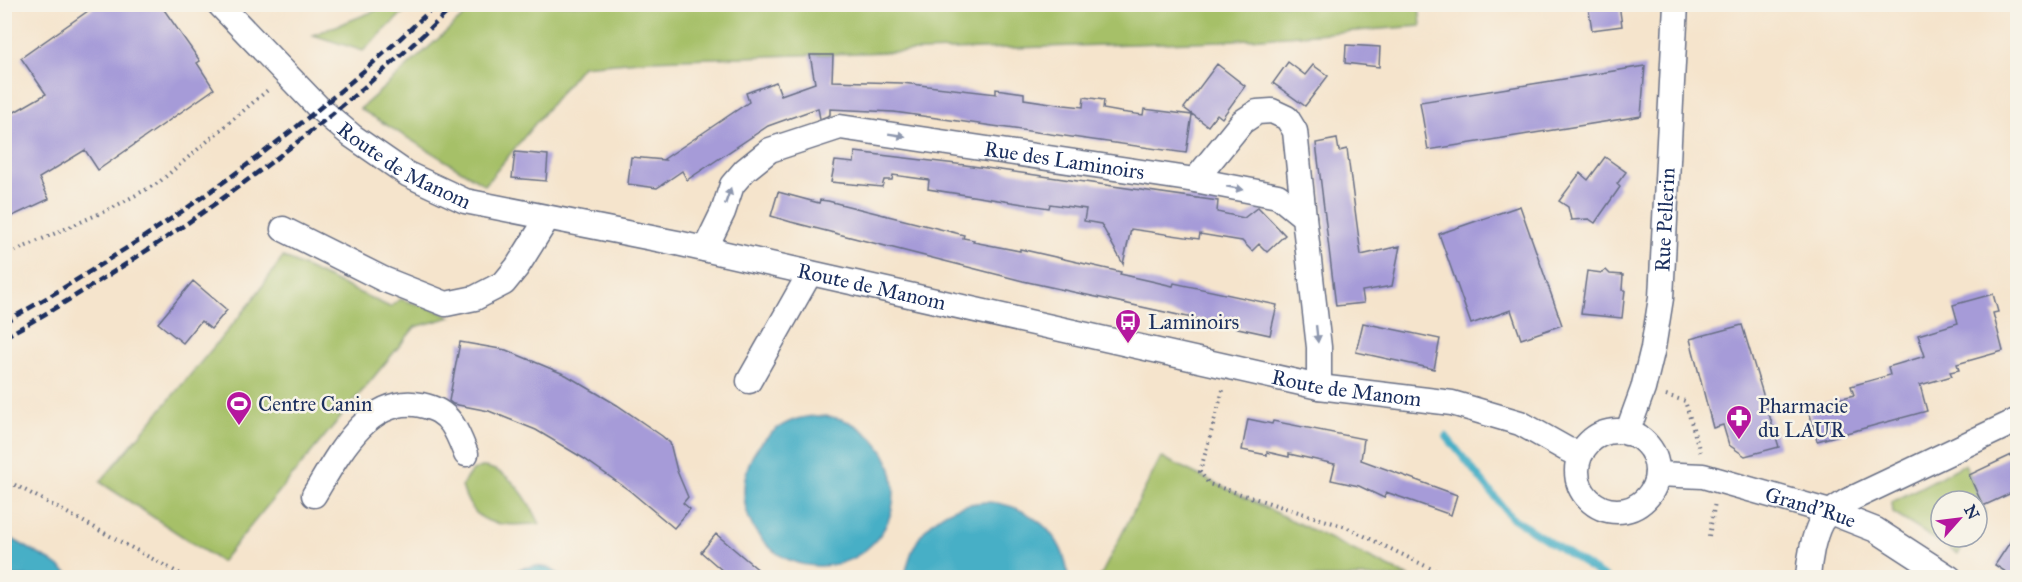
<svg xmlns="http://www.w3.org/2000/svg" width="2022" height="582" font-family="'IM FELL Great Primer',serif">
	<rect width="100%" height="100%" fill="#f7f3e8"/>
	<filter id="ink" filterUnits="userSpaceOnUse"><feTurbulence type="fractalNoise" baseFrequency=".0167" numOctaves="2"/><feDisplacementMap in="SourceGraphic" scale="12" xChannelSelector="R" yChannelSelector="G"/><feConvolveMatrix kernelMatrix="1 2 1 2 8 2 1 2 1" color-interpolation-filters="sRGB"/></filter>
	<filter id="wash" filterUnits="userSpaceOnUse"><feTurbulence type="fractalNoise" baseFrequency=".008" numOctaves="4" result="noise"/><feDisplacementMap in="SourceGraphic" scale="24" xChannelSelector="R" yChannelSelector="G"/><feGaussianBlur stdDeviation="1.35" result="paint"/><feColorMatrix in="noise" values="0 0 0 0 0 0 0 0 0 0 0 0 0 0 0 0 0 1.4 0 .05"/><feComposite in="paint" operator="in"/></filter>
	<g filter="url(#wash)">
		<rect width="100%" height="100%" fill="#f5e4cc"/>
		<path fill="#a6c067" stroke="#607862" stroke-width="1.5" d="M386 5H411L363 51 313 35 385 7Z
			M476 5 1419 4 1421 26 1221 41 650 60 582 66 485 185 360 109Z
			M283 257 390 307 400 299 433 309 451 317 415 327 221 562 100 482 249 305Z
			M1161 457 1409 577H1100Z
			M1965 464 1986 513 1977 527V501H1941V537H1970L1958 554 1893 513 1892 502Z
			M482 467C511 469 528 500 540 524 502 525 474 530 462 486 467 476 471 470 482 467Z"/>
		<path fill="#47afc6" stroke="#316f92" stroke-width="1.5" d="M744 491a75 75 0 1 1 150 0a75 75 0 1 1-150 0Z
			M986 502C1029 504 1065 534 1068 577H905C912 533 940 504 986 502Z
			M5 535 51 561 73 577H5Z
			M536 566 549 568 563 577H505L522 568Z"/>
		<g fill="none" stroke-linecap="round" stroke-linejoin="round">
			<path stroke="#47afc6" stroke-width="7" d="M1446 436 1511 517 1606 578"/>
		</g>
		<g id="blocks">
			<path fill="#a69bd8" d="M98 4H160L200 61 197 63 214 89 98 170 85 150 39 178 49 199 4 220V118L46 94 21 58Z
				M1588 4H1619L1622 26 1592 30Z
				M1346 45 1380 47 1379 67 1345 63Z
				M810 55H833L832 81 902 83 996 94V89L1024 93V99L1064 105 1083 107 1084 97 1104 100 1103 109 1120 112 1143 115 1144 109 1192 115 1186 153 894 112 830 109V115L820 119 818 108 768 126 687 180 682 171 657 188 628 184 631 157 665 160 664 159 749 102 746 93 776 82 781 95 815 83Z
				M1288 62 1305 75 1313 65 1328 76 1305 106 1273 83Z
				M1217 64 1245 86 1222 118 1217 114 1208 126 1184 108Z
				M1645 66 1641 116 1428 150 1420 102Z
				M1337 139 1339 151 1347 149 1361 255 1400 246 1392 286 1362 291 1364 303 1336 306 1316 143Z
				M515 152 548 155 546 181 512 178Z
				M855 152 965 165 1218 201 1217 212 1244 218 1258 207 1285 235 1267 252 1259 244 1252 251 1242 241 1200 234 1199 239 1131 229 1123 264 1101 224 1084 221 1086 209 1050 204 1049 208 928 189 929 180 893 175 892 180H884L882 187 831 182 835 161 854 163Z
				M1605 157 1626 172 1617 184 1620 187 1595 223 1589 219 1571 220 1568 207 1559 201 1580 173 1588 180Z
				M778 192 819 203 820 200 828 201 964 235 963 238 974 240 973 242 1020 251V249L1121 272 1120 274 1151 281 1173 286 1174 283 1277 305 1270 335 1023 281 791 222 771 216Z
				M1520 206 1562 325 1521 339 1511 310 1471 324 1439 234Z
				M1606 270 1610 274 1623 275 1622 290H1625L1622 318 1581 314 1587 271 1602 273Z
				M193 281 227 310 211 329 201 321 183 343 158 323Z
				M1993 294 1998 312 1993 313 2003 351 1957 364 1959 370 1950 372 1952 376 1920 385 1927 411 1817 441 1808 407 1854 395 1851 386 1890 375 1888 367 1925 356 1918 335 1958 323 1953 305Z
				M1363 323 1440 339 1434 369 1356 352Z
				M1742 325 1779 447 1745 456 1729 445 1723 425 1713 428 1690 339Z
				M460 342 506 350 566 375 617 405 662 436 670 443 677 471 688 497 683 503 690 509 674 528 630 491 583 458 536 430 489 411 453 404 449 401Z
				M1248 419 1272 424 1273 421 1364 439 1361 460 1457 495 1451 515 1386 492 1384 498 1359 486 1331 480 1335 464 1289 454V457L1267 452V455L1242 450Z
				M2018 452V490L1983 506 1969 475Z
				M2018 530V578H2015L1995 565Z
				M716 534 768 578H731L701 552Z"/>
		</g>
	</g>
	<g filter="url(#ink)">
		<use href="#blocks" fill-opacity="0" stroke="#676e84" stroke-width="1.5"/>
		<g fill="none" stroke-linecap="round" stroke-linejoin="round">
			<defs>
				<g id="minor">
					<path id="s1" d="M219 4 320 109 352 136 407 174 465 201 677 243 1319 387 1452 403 1520 423 1568 450 1582 452"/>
					<path d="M1195 180 1242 122 1257 112 1272 111 1287 118 1295 131 1304 217"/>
					<path d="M283 229 383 279 446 304 475 298 504 283 517 267 547 219"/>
					<path id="s2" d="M705 249 723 212 732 185 745 170 770 150 840 127 1195 180 1278 196 1304 217 1319 347V387"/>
					<path d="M749 381 810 273"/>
					<circle cx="1617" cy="471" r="40"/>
					<path id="s3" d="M1627 433 1643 389 1653 348 1661 298 1676 4"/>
					<path id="s4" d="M1657 474 1703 476 1830 512 1876 530 1950 578"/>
					<path d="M314 495C337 457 368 394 421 405 434 408 444 412 452 424 458 433 462 444 466 454"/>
					<path d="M1808 578C1809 561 1813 537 1821 522 1827 513 1838 507 1847 501L2018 420"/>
				</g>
			</defs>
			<use href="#minor" stroke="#676e84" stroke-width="27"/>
			<path stroke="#676e84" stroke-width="4" stroke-dasharray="1.5 4.5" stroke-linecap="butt" d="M4 256 112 208 158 183 269 89
				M1223 390 1200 472 1209 484 1346 527 1450 578
				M1666 395 1685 401 1700 452
				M4 479 188 578
				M1709 536 1715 502"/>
			<use href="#minor" stroke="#fff" stroke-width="24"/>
			<path stroke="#1b2f5e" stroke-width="4.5" stroke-dasharray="9 4.5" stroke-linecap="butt" d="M4 322C42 302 78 279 114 256 230 183 338 99 437 4
				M4 337C46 315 86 289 126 264 244 188 354 102 456 4"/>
		</g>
		<defs><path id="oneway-solid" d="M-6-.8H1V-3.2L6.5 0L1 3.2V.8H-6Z" transform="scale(1.5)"/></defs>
		<g fill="#8d97ae">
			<use href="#oneway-solid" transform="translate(897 135) rotate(9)"/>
			<use href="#oneway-solid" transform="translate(1235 188) rotate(11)"/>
			<use href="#oneway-solid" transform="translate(728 196) rotate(-71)"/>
			<use href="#oneway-solid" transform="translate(1317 334) rotate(84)"/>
		</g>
	</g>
	<defs>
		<symbol id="bus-pin" viewBox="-11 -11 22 30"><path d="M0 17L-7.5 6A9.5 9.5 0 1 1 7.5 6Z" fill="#b5179e" stroke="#f7f3e8"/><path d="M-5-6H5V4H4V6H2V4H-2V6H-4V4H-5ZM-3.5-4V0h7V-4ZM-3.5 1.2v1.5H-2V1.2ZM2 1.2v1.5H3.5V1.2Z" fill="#fff"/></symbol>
		<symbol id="stadium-pin" viewBox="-11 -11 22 30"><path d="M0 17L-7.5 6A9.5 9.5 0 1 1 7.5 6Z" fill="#b5179e" stroke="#f7f3e8"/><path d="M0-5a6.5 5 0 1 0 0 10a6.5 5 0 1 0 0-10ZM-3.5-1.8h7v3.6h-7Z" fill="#fff"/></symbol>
		<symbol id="pharmacy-pin" viewBox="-11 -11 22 30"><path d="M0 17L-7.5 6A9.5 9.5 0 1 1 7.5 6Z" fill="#b5179e" stroke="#f7f3e8"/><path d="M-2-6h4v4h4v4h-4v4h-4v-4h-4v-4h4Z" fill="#fff"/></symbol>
	</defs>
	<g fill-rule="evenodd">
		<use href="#bus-pin" x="1113" y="307" width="30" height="40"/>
		<use href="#stadium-pin" x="224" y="389" width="30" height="40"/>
		<use href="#pharmacy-pin" x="1724" y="403" width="30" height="40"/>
	</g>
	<g text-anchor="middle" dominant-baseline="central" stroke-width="5" stroke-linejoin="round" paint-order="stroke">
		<g font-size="21" fill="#1b2f5e" stroke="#f7f3e8">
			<text stroke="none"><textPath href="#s2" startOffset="422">Rue des Laminoirs</textPath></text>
			<text stroke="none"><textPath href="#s1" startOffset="248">Route de Manom</textPath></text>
			<text stroke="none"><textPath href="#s3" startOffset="218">Rue Pellerin</textPath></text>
			<text stroke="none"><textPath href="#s1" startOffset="734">Route de Manom</textPath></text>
			<text stroke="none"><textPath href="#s1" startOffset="1220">Route de Manom</textPath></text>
			<text stroke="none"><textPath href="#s4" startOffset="158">Grand'Rue</textPath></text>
		</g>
		<g font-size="21" fill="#1b2f5e" stroke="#f7f3e8" text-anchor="start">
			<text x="1148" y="322">Laminoirs</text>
			<text x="258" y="404">Centre Canin</text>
			<text x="1758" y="406">Pharmacie<tspan x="1758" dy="24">du LAUR</tspan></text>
		</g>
	</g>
	<rect width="2022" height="582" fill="none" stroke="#f7f3e8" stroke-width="24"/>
	<g transform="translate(1959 519) rotate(62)"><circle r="28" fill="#f7f3e8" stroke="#9fa5b1" stroke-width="1.5"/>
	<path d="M0-4.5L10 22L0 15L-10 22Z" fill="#b5179e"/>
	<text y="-9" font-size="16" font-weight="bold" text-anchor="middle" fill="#1b2f5e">N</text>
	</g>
</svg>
